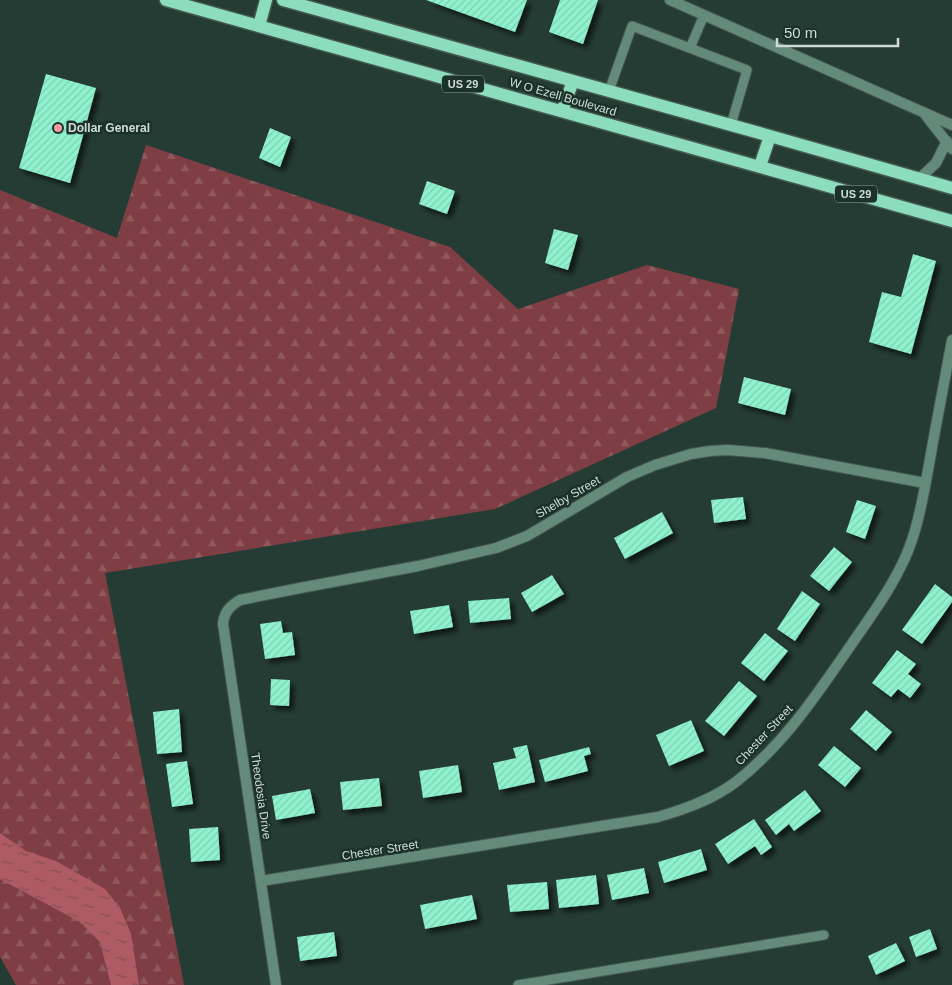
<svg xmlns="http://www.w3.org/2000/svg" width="952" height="985" font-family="Helvetica,sans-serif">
	<defs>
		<pattern id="forest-firs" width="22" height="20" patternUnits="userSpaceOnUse" patternTransform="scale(1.25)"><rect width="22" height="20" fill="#7f3e44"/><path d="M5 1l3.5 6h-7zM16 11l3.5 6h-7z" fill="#90595e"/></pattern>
		<pattern id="water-ripples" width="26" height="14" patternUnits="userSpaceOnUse" patternTransform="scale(1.25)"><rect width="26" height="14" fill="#ae5b63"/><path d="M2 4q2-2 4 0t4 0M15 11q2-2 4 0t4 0" fill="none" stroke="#815155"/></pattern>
		<pattern id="building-hatch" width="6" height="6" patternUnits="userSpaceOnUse" patternTransform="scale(1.25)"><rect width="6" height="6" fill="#8ff2ce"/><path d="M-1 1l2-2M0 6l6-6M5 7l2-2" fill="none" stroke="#7fcfb2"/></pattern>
		<filter id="shadow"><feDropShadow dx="4.5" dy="4.5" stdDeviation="2.5" flood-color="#0009"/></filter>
	</defs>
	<rect width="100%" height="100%" fill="#253c34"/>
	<path fill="url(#forest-firs)" d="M146 145 450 247 518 309 647 265 739 289 716 408 495 509 105 573 184 985H16L0 957V190L117 238Z"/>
	<path fill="url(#water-ripples)" d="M0 833 26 851 56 861 105 889 120 908 131 934 139 985H111L100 942 80 922 0 879Z"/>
	<path fill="url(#building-hatch)" filter="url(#shadow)" d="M426 0H527L515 32Z
		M560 0H598L583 44 549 32Z
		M46 74 96 88 70 183 19 168Z
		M270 128 291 137 280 167 259 158Z
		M427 181 455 191 447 214 419 204Z
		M554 229 578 235 568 270 545 263Z
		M913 254 936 261 911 354 869 342 882 292 901 297Z
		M744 377 791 389 785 415 738 403Z
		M743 497 746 519 714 523 711 500Z
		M857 500 876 506 865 539 846 532Z
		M662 512 673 533 625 559 614 538Z
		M834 547 852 562 829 591 810 576Z
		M552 575 564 594 532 612 521 593Z
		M935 584 952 597V602L922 644 902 630Z
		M802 591 820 604 795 641 777 629Z
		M509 598 511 619 470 623 468 601Z
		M449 605 453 627 414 634 410 611Z
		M281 621 283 633 292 632 295 655 265 659 260 624Z
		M765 633 788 651 764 681 741 663Z
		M897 650 916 664 908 674 921 684 910 698 898 689 891 697 872 683Z
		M271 679 290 680 289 706 270 705Z
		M739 681 757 696 724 736 705 721Z
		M179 709 182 752 157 754 153 712Z
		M866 710 892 732 876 751 850 729Z
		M691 720 704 751 669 766 656 735Z
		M527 745 535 782 499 790 493 763 516 758 513 748Z
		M834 746 861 768 845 787 818 765Z
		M589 747 591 754 584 756 588 771 545 782 539 760Z
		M187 761 193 804 172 807 166 764Z
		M458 765 462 792 423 798 419 771Z
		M379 778 382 806 343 810 340 782Z
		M310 789 315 813 276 820 272 796Z
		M805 790 821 811 794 831 789 824 776 835 765 820Z
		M754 819 772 847 761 855 755 846 728 864 715 844Z
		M218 827 220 860 191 862 189 829Z
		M701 849 707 870 664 883 658 862Z
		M644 868 649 893 612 900 607 875Z
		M596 875 599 904 559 908 556 880Z
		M547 882 549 909 510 912 507 885Z
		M472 895 477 919 425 929 420 905Z
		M930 929 937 949 916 957 909 937Z
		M334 932 337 956 300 961 297 937Z
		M896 943 905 961 876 975 868 956Z"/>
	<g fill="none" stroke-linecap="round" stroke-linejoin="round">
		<defs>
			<path id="service" d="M690 48 704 15
				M609 91 632 26 747 70 731 125
				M518 985 824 935"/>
			<path id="minor" d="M670 0 952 125
				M924 113 952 149
				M919 179 936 163 947 141
				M261 881 658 817C686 809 714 799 737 781 784 744 818 693 851 645 873 613 900 577 912 540 921 514 925 486 930 459 937 419 945 379 952 340
				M276 985 223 624C224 612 230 606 240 600L300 588 418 566 496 548 527 536 627 477 655 465 691 454 710 451 728 450 765 453 925 483"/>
			<path id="primary" d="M166 0 952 221
				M283 0 770 136 952 188
				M259 26 266 0
				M562 111 573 81
				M760 166 770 136"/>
		</defs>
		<use href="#service" stroke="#445951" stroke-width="11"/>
		<use href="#minor" stroke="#445951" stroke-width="12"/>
		<use href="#primary" stroke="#445951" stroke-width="15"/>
		<use href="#service" stroke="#648a7b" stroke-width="9"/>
		<use href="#minor" stroke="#648a7b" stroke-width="10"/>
		<use href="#primary" stroke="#8bddbe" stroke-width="12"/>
	</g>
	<circle fill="#f49aa1" stroke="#1b322a" stroke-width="2" cx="58" cy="128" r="5"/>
	<g text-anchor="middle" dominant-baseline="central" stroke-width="5" stroke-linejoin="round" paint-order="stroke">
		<g fill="#1b322a" stroke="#99a9a2" stroke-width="1">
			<rect x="442" y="75.5" width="42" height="17" rx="4"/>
			<rect x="835" y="185.5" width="42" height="17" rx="4"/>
		</g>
		<g font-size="11" font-weight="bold" fill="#cfdcd6">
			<text x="463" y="84">US 29</text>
			<text x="856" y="194">US 29</text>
		</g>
		<g font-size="12" fill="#cfdcd6" stroke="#1b322a">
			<text transform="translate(563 97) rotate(16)">W O Ezell Boulevard</text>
			<text transform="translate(568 497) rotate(-30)">Shelby Street</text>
			<text transform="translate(764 735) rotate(-47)">Chester Street</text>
			<text transform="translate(261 796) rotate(82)">Theodosia Drive</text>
			<text transform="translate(380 850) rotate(-9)">Chester Street</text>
		</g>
		<g font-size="12" font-weight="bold" fill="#cfdcd6" stroke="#1b322a" text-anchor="start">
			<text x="68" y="128">Dollar General</text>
		</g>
	</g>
	<path d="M777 38v8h121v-8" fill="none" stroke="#cfdcd6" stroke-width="2.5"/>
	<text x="784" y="38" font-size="15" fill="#cfdcd6" stroke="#1b322a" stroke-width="4" paint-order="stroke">50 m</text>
</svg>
